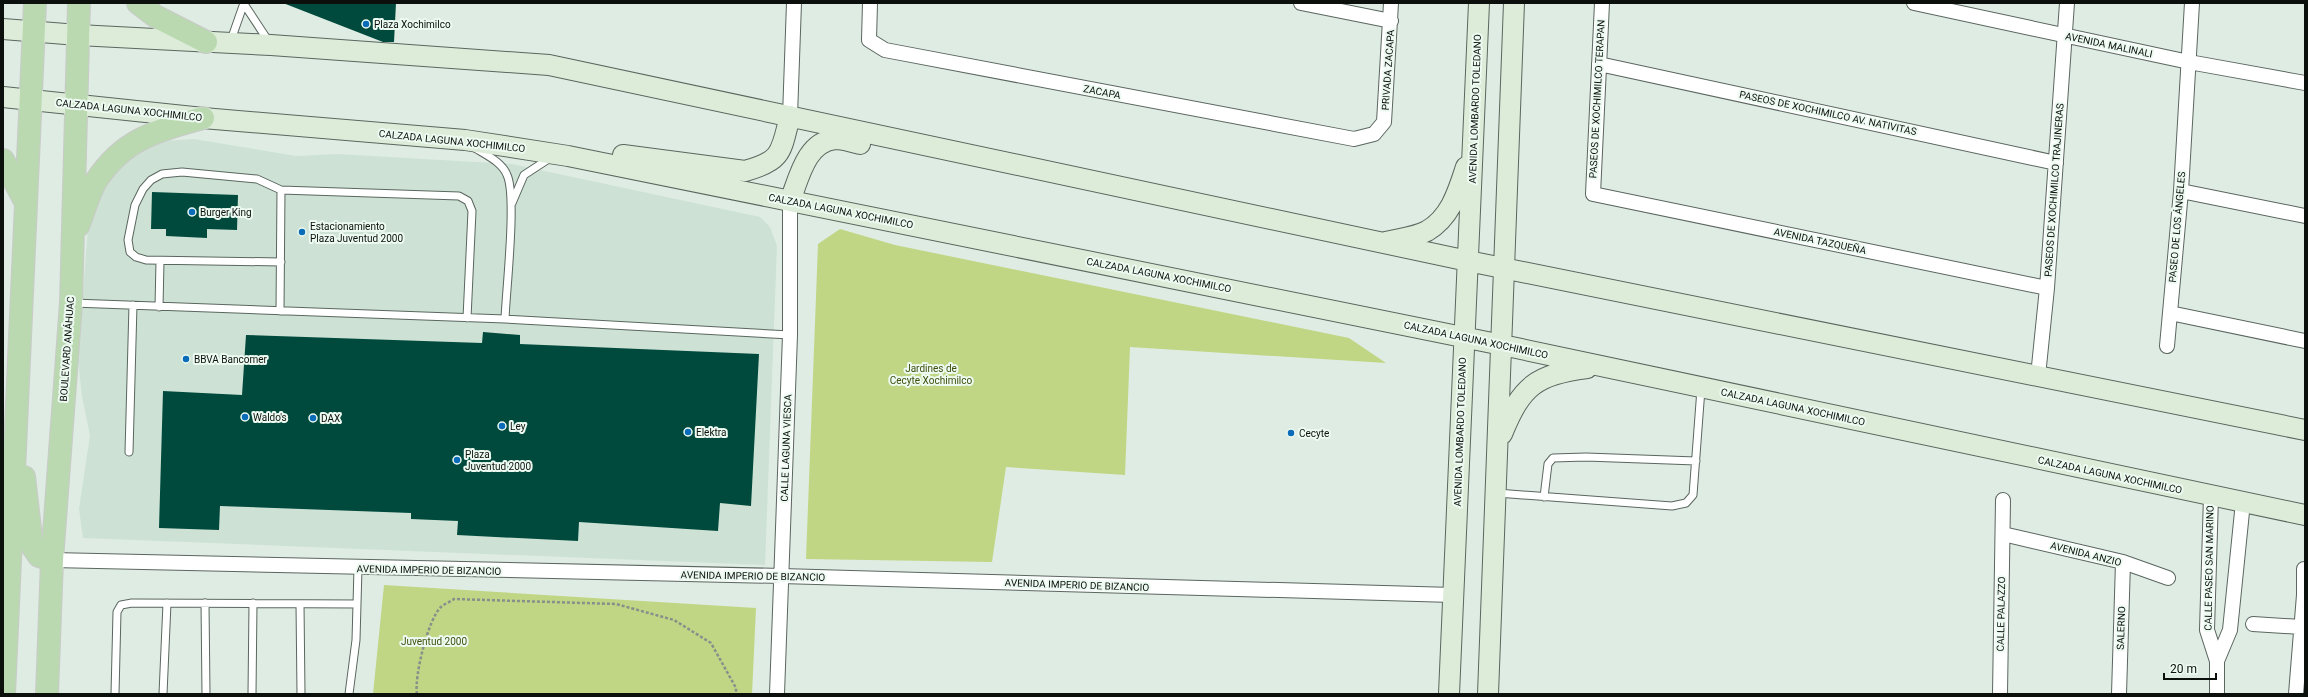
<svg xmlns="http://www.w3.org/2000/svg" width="2308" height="697" font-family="Roboto,sans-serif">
	<rect width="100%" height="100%" fill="#dfece3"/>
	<path fill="#cde2d4" d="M194 139 296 156 338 154 512 164 760 217 770 227 777 246 765 565 83 538 79 509 90 435 82 397 78 360 88 226 99 194 126 160 162 141Z"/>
	<path fill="#c1d684" d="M840 229 895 245 1349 338 1386 363 1130 347 1125 475 1006 467 992 562 806 559 818 244Z
		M384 585 756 608 752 694H373Z"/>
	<path fill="#004a3d" d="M283 3H396L394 42H383Z
		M152 192 238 195 237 230 207 229V238L166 236V229H151Z
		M483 332 520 335V344L759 354 751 506 720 503 718 531 579 522 578 541 457 535 458 521 411 519V513L220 506 219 530 159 528 163 391 242 395 246 335 482 343Z"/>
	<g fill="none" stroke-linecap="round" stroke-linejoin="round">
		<defs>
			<path id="service" d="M244 4 269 42
				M231 40 244 3
				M475 148C486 155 502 162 507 175 517 196 506 291 505 319
				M512 203 524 175 550 158
				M281 262 146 260 136 257 130 252 128 240 135 205 143 189 151 180 162 174 182 172 257 179 281 190 459 196 468 201 472 211 467 318
				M73 303 505 319 790 335
				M159 307 160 261
				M280 311 281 190
				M129 452 133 305
				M1497 493 1672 506 1686 503 1693 495 1701 389
				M1544 497 1548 464 1553 458 1586 457 1696 461
				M205 603 206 694
				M300 604 301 694
				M115 694 117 612 121 605 132 603 357 604
				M163 694 167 603
				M252 694 253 603
				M349 694 356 640 358 568"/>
			<path id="minor" d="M870 3 869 40 885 50 1354 139 1374 134 1384 122 1391 3
				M1301 3 1391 21
				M1602 3 1593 194 2047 288
				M1914 3 2189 62 2305 83
				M1599 64 2056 163
				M790 116 794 3
				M2181 191 2305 216
				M2170 313 2305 341
				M2167 346 2181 191 2192 3
				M2038 376 2047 288 2067 3
				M2211 496 2207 630 2217 661V694
				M2003 534 2123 562 2168 578
				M52 560 781 576 1453 595
				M2253 624 2301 627
				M2217 661 2230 630 2243 502
				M777 694 790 335V201
				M2000 694 2003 500
				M2119 694 2123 562
				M2296 694 2304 595V569"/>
			<path id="secondary" d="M3 29 78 35 271 45 549 65 1468 261 2305 430
				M3 97 203 118 465 140 568 156 1502 345 2305 515
				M623 155 745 171C783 161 781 151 790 116
				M790 201C799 178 806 142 835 139 843 139 853 142 860 144
				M1386 242C1398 239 1416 237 1427 231 1451 217 1458 191 1466 167
				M1502 434C1522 385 1536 375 1587 368
				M1449 694 1479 3
				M1488 694 1514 3"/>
			<path id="primary" d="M138 3 155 16 206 42
				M3 160 26 203
				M78 226C84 212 88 195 96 181 124 138 157 131 203 118
				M24 477 32 546 39 556 52 560
				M4 694 35 3
				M47 694 52 560 71 303 79 3"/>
		</defs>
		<use href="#service" stroke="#5a665f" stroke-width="9"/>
		<use href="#minor" stroke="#5a665f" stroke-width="16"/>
		<use href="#secondary" stroke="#5a665f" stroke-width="22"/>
		<use href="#primary" stroke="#cacaca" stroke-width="24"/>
		<path stroke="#87908a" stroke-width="2.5" stroke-dasharray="3 2" stroke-linecap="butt" d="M417 694C414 677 428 619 441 607 444 604 450 602 454 599L616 604 674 620 711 643 736 688V694"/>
		<use href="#service" stroke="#fff" stroke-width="7"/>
		<use href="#minor" stroke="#fff" stroke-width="14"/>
		<use href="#secondary" stroke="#dcecd8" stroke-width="20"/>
		<use href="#primary" stroke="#bad9b1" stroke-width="22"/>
	</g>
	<g fill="#0a6bb8" stroke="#ecfaf1" stroke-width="1.5">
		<circle cx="366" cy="24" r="4"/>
		<circle cx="192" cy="212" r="4"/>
		<circle cx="302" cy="232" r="4"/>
		<circle cx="186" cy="359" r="4"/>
		<circle cx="245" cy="417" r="4"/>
		<circle cx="313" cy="418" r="4"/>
		<circle cx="502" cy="426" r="4"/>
		<circle cx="688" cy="432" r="4"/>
		<circle cx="1291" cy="433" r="4"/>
		<circle cx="457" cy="460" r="4"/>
	</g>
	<g text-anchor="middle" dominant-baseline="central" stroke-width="4" stroke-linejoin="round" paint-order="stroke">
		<g font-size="10" fill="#0c100d" stroke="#ecfaf1" text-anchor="start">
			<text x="374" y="24">Plaza Xochimilco</text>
			<text x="200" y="212">Burger King</text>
			<text x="310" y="226">Estacionamiento<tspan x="310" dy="12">Plaza Juventud 2000</tspan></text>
			<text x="194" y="359">BBVA Bancomer</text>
			<text x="253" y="417">Waldo's</text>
			<text x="321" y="418">DAX</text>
			<text x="510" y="426">Ley</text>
			<text x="696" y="432">Elektra</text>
			<text x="1299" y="433">Cecyte</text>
			<text x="465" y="454">Plaza<tspan x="465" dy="12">Juventud 2000</tspan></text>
		</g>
		<g font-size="10" fill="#0c100d" stroke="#ecfaf1">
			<text transform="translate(2109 45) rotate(12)">AVENIDA MALINALI</text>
			<text transform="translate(1388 70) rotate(-86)">PRIVADA ZACAPA</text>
			<text transform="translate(1102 92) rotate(11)">ZACAPA</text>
			<text transform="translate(1597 99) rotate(-87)">PASEOS DE XOCHIMILCO TERAPAN</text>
			<text transform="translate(1475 109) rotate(-88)">AVENIDA LOMBARDO TOLEDANO</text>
			<text transform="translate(129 110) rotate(6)">CALZADA LAGUNA XOCHIMILCO</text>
			<text transform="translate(1828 113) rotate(12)">PASEOS DE XOCHIMILCO AV. NATIVITAS</text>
			<text transform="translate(452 141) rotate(6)">CALZADA LAGUNA XOCHIMILCO</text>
			<text transform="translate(2054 190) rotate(-86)">PASEOS DE XOCHIMILCO TRAJINERAS</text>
			<text transform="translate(841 211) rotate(11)">CALZADA LAGUNA XOCHIMILCO</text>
			<text transform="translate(2177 227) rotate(-85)">PASEO DE LOS ÁNGELES</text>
			<text transform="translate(1820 241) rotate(12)">AVENIDA TAZQUEÑA</text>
			<text transform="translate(1159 275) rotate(11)">CALZADA LAGUNA XOCHIMILCO</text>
			<text transform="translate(1476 340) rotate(12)">CALZADA LAGUNA XOCHIMILCO</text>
			<text transform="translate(67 349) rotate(-86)">BOULEVARD ANÁHUAC</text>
			<text transform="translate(1793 407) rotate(12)">CALZADA LAGUNA XOCHIMILCO</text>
			<text transform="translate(1460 432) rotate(-88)">AVENIDA LOMBARDO TOLEDANO</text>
			<text transform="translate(786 448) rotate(-88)">CALLE LAGUNA VIESCA</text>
			<text transform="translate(2110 475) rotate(12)">CALZADA LAGUNA XOCHIMILCO</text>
			<text transform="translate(2086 554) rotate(14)">AVENIDA ANZIO</text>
			<text transform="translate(2209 568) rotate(-89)">CALLE PASEO SAN MARINO</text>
			<text transform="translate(429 570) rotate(1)">AVENIDA IMPERIO DE BIZANCIO</text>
			<text transform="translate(753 576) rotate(1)">AVENIDA IMPERIO DE BIZANCIO</text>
			<text transform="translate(1077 585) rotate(2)">AVENIDA IMPERIO DE BIZANCIO</text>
			<text transform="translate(2001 614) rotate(-89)">CALLE PALAZZO</text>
			<text transform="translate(2121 628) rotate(-88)">SALERNO</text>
		</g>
		<g font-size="10" fill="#424f0f" stroke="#ecfaf1">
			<text x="931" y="368">Jardines de<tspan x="931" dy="12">Cecyte Xochimilco</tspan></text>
			<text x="434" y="641">Juventud 2000</text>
		</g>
	</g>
	<rect width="2308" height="697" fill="none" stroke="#0c100d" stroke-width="8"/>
	<path d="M2164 673v6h52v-6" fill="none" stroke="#0c100d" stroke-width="2"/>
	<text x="2170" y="673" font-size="12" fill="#0c100d" stroke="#ecfaf1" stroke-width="3" paint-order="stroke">20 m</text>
</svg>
